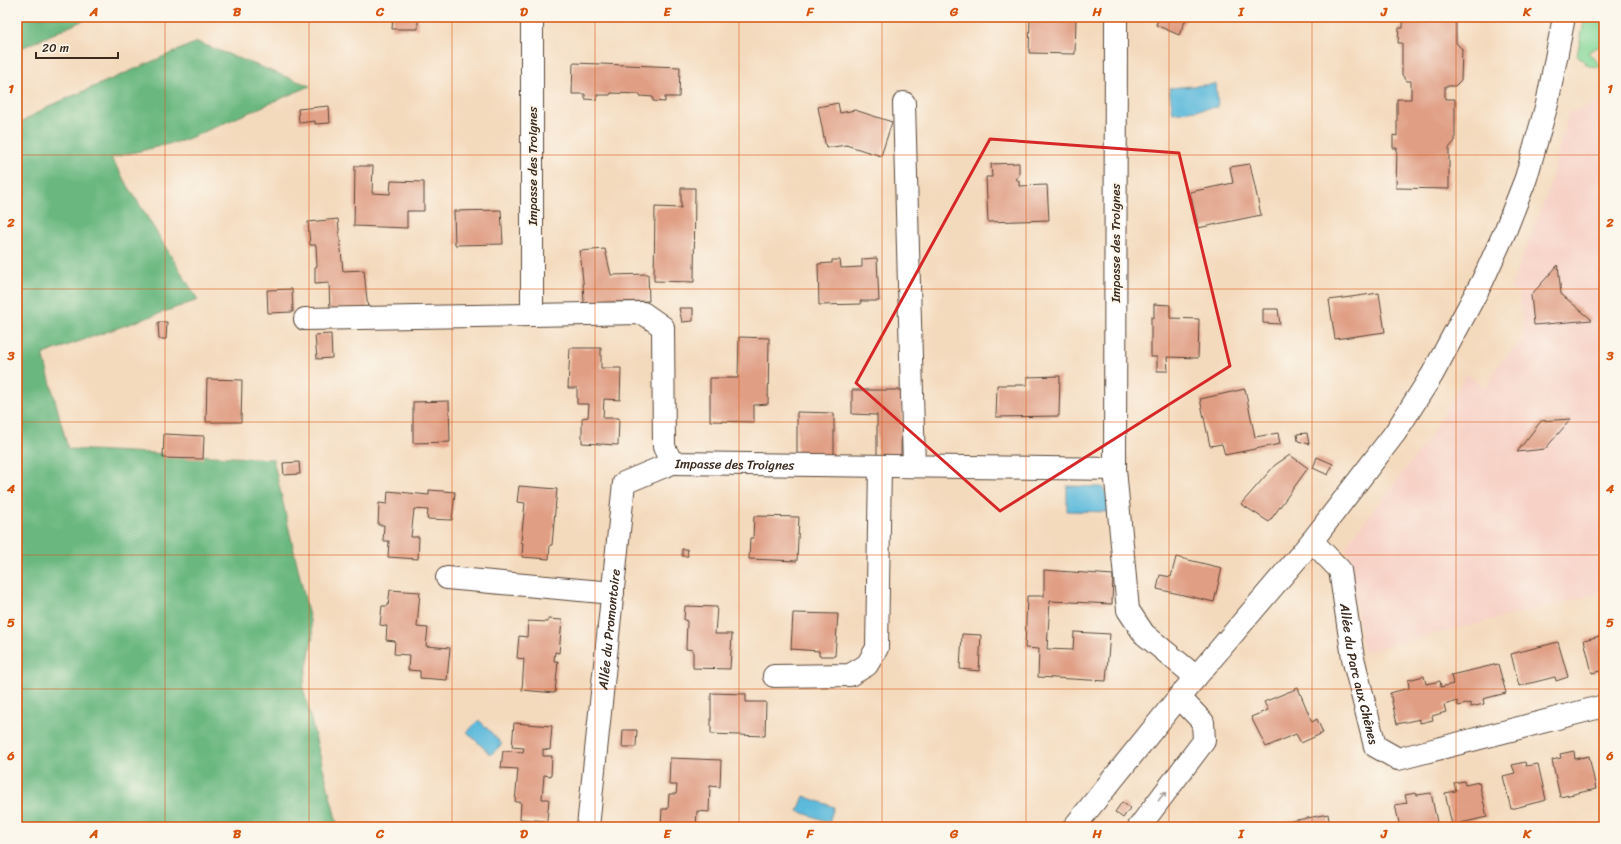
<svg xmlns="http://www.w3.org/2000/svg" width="1621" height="844" font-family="Sriracha,sans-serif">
	<rect width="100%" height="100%" fill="#fbf7ec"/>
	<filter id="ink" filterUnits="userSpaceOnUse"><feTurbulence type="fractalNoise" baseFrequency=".025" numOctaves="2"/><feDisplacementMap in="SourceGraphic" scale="8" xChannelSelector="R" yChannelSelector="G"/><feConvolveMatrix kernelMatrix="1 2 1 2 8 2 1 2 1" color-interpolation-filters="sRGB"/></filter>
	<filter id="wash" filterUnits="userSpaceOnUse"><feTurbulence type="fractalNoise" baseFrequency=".012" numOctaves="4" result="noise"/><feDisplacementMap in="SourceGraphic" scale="16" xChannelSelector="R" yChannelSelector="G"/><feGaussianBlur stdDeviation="0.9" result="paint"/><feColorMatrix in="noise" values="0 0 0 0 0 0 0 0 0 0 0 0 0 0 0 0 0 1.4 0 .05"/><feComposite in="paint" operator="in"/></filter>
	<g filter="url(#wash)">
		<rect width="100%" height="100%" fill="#f4dabd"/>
		<path fill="#f7d1c6" d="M1604 101V592L1363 652 1346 545 1428 440 1466 374 1487 388 1497 366 1524 338 1519 293 1510 289 1548 192 1568 113Z"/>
		<path fill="#84d798" stroke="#60805b" d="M1585 17H1604V44L1588 52 1602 67 1588 66 1577 55Z"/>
		<path fill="#6bb880" stroke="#53714f" d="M17 17H91L17 50Z
			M197 42 310 86 185 140 111 158 198 300 43 354 68 449 273 459 313 634 303 688 338 827H17V125L45 108Z"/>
		<path fill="#5dbadb" stroke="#4c727c" d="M1216 84 1218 107 1173 113 1169 88Z
			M1067 486 1102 487 1111 500V512L1067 511Z
			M479 720 502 744 491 755 467 732Z
			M804 796 834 807 829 822 798 811Z"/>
		<g id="blocks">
			<path fill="#e09e84" d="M393 17H418V29H392Z
				M889 17H906V20Z
				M1030 17 1076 19 1075 54 1029 53Z
				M1159 17H1189L1187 20 1186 19 1179 35 1156 25Z
				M1403 17H1456V43L1462 49 1461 80 1455 86H1445V99H1455V141L1449 148V189L1396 188 1397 148H1393V135L1397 136V99H1411V81H1407L1402 75V43H1398L1399 28H1403Z
				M573 63 680 67 679 97H665V102L653 101V97L640 96V94L611 93 610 95H597V100L585 99V94H572Z
				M838 103 840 113 855 110 892 122 881 156 846 145 826 148 818 107Z
				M329 106 330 123 315 124V121L299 123 298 109Z
				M1019 163V175L1016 179 1019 181V186L1047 185 1049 220 988 222 986 177H992L991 164Z
				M1250 164 1261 215 1198 228 1190 192 1233 183 1230 167Z
				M355 166H373L372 193 390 194 391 181 424 182V211H407V228L354 226Z
				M681 188H695L694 282 654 281 655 207 681 208Z
				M501 210 503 244 455 245 454 211Z
				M338 219 343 271 364 270 368 310 330 311 329 283 315 284V267L317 266 316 245H310L308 222Z
				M605 249 611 275 648 274 649 301 584 303 583 281 580 251Z
				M877 258 879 301H860L861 304 819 305 818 264 832 263V260H840L841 268 862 267V259Z
				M1558 265 1561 294 1592 320 1534 325 1531 295Z
				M292 289 293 312 268 313 267 290Z
				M1379 293 1385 332 1335 339 1329 300Z
				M1154 304 1170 305V318L1199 319 1198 358 1167 357 1168 371H1157V357H1151V317L1154 318Z
				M679 308H693V321L682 322Z
				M1263 309H1278L1280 324 1263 323Z
				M158 322H167L166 339H159Z
				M1601 326H1604V346H1603Z
				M331 334 332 358 317 359 315 335Z
				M739 337 769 338 768 404 754 405V422L710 421V378H738Z
				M570 348H601V368H621L620 400 604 399 603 418H619L618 445 582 443V418L588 417 589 404H577V388H568Z
				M1060 376 1059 416 996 417 997 385H1027V377Z
				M207 379 242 380 241 422H206Z
				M1245 389 1255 437 1278 433 1280 444 1225 455 1222 444 1210 446 1200 399Z
				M852 390H902L901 458H877V415L852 414Z
				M449 401 450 442 413 443V402Z
				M797 412 834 413V458L797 456Z
				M1571 419 1545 449 1517 452 1541 421Z
				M1307 433 1309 444 1298 441 1297 434Z
				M164 434 204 436 203 459 163 458Z
				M1290 455 1308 468 1269 522 1241 504 1275 465Z
				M1317 457 1333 464 1328 475 1313 468Z
				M299 462 300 474 284 475 283 463Z
				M519 486 557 489 552 545H550L549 559 522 557 523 543 521 542 525 503 517 502Z
				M429 490 455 492 452 520 427 519 428 510 414 509 411 537H419L418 559 388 557 389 541H383L384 525H378L379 503 387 504 388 491 429 495Z
				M754 516 799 517 797 561 749 559 750 538H753Z
				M682 549H687L688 556H682Z
				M1176 557 1222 568 1214 602 1157 589 1160 575 1171 577Z
				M1044 570 1113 575 1112 604 1050 601 1047 649 1073 650 1074 632 1110 634 1106 681 1038 677 1039 649 1025 648 1027 596H1044Z
				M390 590 420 592 417 627 428 628 426 646 450 648 447 680 420 678V671L408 670 409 655 394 654 395 641 386 640 387 626 380 625 382 606H388Z
				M685 606 717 607 715 634H732L730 669 693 668V650L686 649 687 621 684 620Z
				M793 613 838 614 835 656H819V651L791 649Z
				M548 619 562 620 559 653 555 652 554 661H558L555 693 522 690 524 659 517 658 519 636 527 637 528 621 548 622Z
				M962 634 981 635 979 671 960 669Z
				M1604 635V670L1592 673 1584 640Z
				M1558 642 1568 677 1556 681 1555 677 1519 686 1511 654Z
				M1498 664 1506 693 1483 699 1484 704 1471 707 1470 703 1458 706 1457 701 1444 705 1446 712 1432 716 1433 720 1420 723V719L1397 724 1390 693 1409 688 1408 680 1424 676 1426 684 1440 681 1441 687 1453 684 1451 675Z
				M1298 688 1312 722 1317 719 1323 733 1301 743 1296 734 1266 747 1251 717 1268 710 1264 702Z
				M711 693 746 694V702H766L765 736 711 734Z
				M514 723 552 726 550 750 543 749V756H552L551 776 544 775 542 799H549L547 821 520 819 521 802H515L518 769 501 768 503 751 523 752 524 748 512 747Z
				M623 730H637L636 747H622Z
				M1574 751 1575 759 1589 756 1596 789 1560 797 1552 760 1561 758 1560 754Z
				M670 758 721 760 720 787 710 786 709 812 697 811 696 827H661L662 809H668L669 794H676L677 785H669Z
				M1525 762 1526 766 1538 764 1546 800 1511 809 1503 776 1515 773 1512 765Z
				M1464 781 1465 785 1479 782 1487 817 1452 825 1445 793 1456 791 1454 783Z
				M1416 793 1417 795 1431 793 1438 827H1400L1395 805 1407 803 1405 795Z
				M1122 802 1130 808 1123 818 1115 812Z
				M1328 814 1330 827H1288L1287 822Z"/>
		</g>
	</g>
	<g filter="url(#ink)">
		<use href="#blocks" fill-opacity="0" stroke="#574436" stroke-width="1"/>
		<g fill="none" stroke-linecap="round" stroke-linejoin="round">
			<defs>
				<g id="street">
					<path d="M1116 17 1115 469 1128 610 1144 634 1196 677"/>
					<path d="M904 103 914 466"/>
					<path d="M532 315V17"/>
					<path id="s1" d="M305 319 643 313 663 327 664 447 672 463 1115 469"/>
					<path id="s2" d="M1312 541 1340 570 1353 658 1375 746 1398 759 1604 706"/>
					<path d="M447 578 613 593"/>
					<path d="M774 676 850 675 867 665 877 648 880 466"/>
					<path id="s3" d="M588 827 624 483 672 463"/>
					<path d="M1074 827 1179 697 1312 541 1395 433 1432 375 1482 282 1506 229 1526 178 1547 104 1564 17"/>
					<path d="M1139 827 1204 741 1203 722 1179 697"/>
				</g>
			</defs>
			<use href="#street" stroke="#574436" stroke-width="24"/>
			<use href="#street" stroke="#fff" stroke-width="22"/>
		</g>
		<defs><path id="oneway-shaft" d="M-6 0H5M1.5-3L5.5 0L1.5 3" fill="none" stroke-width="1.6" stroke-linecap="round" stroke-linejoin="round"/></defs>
		<use stroke="#a79f9a" href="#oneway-shaft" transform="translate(1162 796) rotate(-52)"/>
	</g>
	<path fill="none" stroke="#d62828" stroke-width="3" stroke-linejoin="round" d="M990 139 1179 153 1230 366 1000 511 856 383Z"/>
	<path fill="none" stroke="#d7540e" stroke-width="1" stroke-opacity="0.55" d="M165 17V827M309 17V827M452 17V827M595 17V827M739 17V827M882 17V827M1026 17V827M1169 17V827M1312 17V827M1456 17V827M17 155H1604M17 289H1604M17 422H1604M17 555H1604M17 689H1604"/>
	<g text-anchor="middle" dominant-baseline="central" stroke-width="4" stroke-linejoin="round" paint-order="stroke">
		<g font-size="13" fill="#3b2a1e" stroke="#fbf7ec">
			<text transform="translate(532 166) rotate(-90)">Impasse des Troignes</text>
			<text transform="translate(1115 243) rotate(-90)">Impasse des Troignes</text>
			<text stroke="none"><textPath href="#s1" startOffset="563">Impasse des Troignes</textPath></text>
			<text stroke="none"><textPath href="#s3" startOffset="199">Allée du Promontoire</textPath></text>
			<text stroke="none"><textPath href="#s2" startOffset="146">Allée du Parc aux Chênes</textPath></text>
		</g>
	</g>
	<rect width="1621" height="844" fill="none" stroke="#fbf7ec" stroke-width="44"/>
	<path d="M36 52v6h82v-6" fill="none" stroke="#3b2a1e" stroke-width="2"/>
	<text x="42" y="52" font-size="12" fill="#3b2a1e" stroke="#fbf7ec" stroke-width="3" paint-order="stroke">20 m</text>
	<rect x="22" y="22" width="1577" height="800" fill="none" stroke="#d7540e" stroke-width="1.5"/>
	<g font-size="13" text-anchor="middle" font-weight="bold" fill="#d7540e">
		<text x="94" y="16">A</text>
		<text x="237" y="16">B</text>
		<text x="380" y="16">C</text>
		<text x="524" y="16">D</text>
		<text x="667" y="16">E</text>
		<text x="810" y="16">F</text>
		<text x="954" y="16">G</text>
		<text x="1097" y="16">H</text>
		<text x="1241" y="16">I</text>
		<text x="1384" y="16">J</text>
		<text x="1527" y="16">K</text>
		<text x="11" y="93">1</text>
		<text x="1610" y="93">1</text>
		<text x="11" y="227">2</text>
		<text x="1610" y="227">2</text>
		<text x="11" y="360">3</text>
		<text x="1610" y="360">3</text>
		<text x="11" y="493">4</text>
		<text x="1610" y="493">4</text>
		<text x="11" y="627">5</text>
		<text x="1610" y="627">5</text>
		<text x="11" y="760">6</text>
		<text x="1610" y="760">6</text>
		<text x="94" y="838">A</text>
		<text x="237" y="838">B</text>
		<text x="380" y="838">C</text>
		<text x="524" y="838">D</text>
		<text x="667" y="838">E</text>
		<text x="810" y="838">F</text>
		<text x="954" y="838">G</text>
		<text x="1097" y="838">H</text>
		<text x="1241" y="838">I</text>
		<text x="1384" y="838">J</text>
		<text x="1527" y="838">K</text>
	</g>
</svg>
